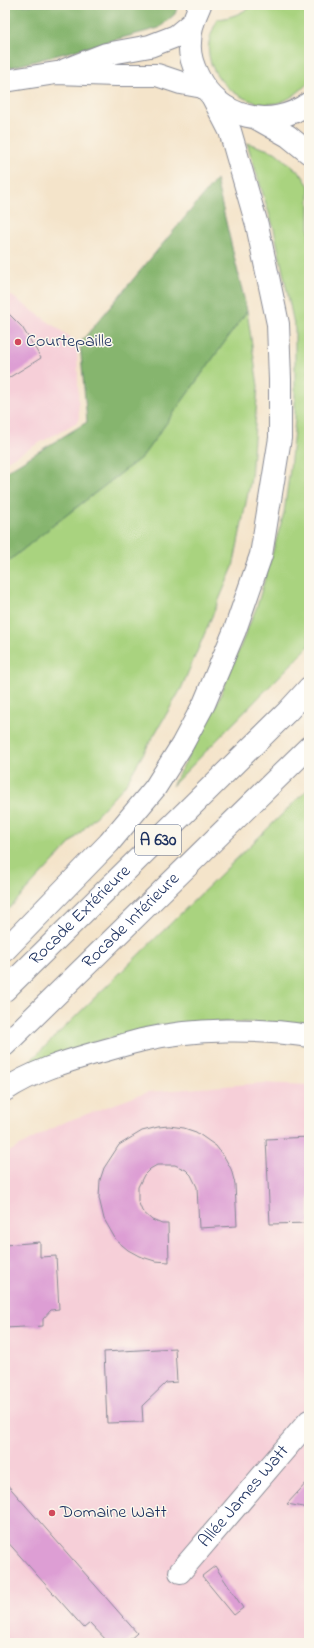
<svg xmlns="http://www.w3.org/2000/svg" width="314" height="1648" font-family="'Indie Flower',sans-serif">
	<rect width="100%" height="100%" fill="#fbf7ec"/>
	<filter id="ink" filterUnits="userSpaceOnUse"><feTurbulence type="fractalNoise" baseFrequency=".025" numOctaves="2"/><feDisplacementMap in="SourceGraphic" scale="8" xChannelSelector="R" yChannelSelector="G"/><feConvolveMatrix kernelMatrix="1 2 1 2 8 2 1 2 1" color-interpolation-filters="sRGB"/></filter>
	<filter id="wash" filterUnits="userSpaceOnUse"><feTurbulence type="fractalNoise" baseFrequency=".012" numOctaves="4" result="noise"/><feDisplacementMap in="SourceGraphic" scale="16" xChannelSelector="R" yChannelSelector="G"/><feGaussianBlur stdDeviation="0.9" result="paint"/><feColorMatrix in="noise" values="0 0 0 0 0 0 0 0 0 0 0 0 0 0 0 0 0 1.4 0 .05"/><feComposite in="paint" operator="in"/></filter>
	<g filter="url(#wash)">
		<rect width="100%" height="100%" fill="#f4e4ca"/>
		<path fill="#f6cfd8" d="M5 291 77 342 79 421 5 462Z
			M262 1083 309 1085V1643H5V1154L62 1123 148 1092Z"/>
		<path fill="#a9d37f" stroke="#62816e" d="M253 5H303L309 10V82C300 91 291 99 278 103 246 110 203 78 209 42 210 35 215 26 217 19 231 18 242 13 253 5Z
			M247 143 275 152 302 175 309 186V646L172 786 216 706 257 606 284 513 290 469 295 420V329L274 229Z
			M247 311 258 386 251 478 233 567 181 689 125 785 5 913V564L51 527 142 457Z
			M309 788V1023L228 1022 159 1025 92 1043 24 1067Z"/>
		<path fill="#86b56e" stroke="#507266" d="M5 5H178L175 14 159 28 5 69Z
			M216 180 247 311 142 457 51 527 5 564V472L87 422 80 343Z"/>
		<g id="blocks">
			<path fill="#dd9ed4" d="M5 310 22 327 41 358 5 380Z
				M169 1126 184 1128 196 1132 216 1146 225 1158 231 1169 235 1184 237 1226 199 1228 197 1187 191 1175 186 1170 175 1165H157L150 1169 144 1175 138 1187V1201L142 1211 152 1220 162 1224H168L169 1262 155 1261 139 1256 128 1250 116 1240 104 1219 99 1198 100 1180 104 1168 119 1145 142 1131 158 1127Z
				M309 1137V1223L270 1224 266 1139Z
				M40 1242V1257L56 1256 59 1309 51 1310 43 1319V1326L5 1328V1245Z
				M175 1348 177 1382 166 1383 142 1406 143 1422 107 1423 104 1352Z
				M309 1480V1508L287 1504Z
				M5 1482 137 1633 126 1643H109L90 1623 84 1628 5 1539Z
				M215 1566 243 1608 234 1615 202 1576Z"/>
		</g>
	</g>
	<g filter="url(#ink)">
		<use href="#blocks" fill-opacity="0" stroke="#888a94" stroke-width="1"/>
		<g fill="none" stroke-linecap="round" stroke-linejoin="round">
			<defs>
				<g id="minor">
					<path d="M65 70 106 54 150 46 176 36 193 22"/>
					<path d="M5 81 56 73 116 75H157L181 83 203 87"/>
					<path id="s1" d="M180 1572 309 1421"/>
				</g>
				<path id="major" d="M200 5C194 18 190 29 190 43 189 54 193 66 198 76 218 118 271 131 309 103
					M256 118 288 136 309 153"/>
				<g id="highway">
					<path d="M5 950 109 843 155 788 182 745 204 704 235 630 261 555 280 438V380L278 324 257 225 230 131 213 98"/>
					<path id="s2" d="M5 990 288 711 309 688"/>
					<path id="s3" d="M5 1045 309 747"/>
					<path d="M5 1090C32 1072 64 1062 95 1053 111 1049 126 1044 142 1040 194 1028 257 1028 309 1036"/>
				</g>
			</defs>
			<use href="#minor" stroke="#888a94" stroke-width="24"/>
			<use href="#major" stroke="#888a94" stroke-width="24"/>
			<use href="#highway" stroke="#888a94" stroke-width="24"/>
			<use href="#minor" stroke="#fff" stroke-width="22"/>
			<use href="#major" stroke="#fff" stroke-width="22"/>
			<use href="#highway" stroke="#fff" stroke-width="22"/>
		</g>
	</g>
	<g fill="#d1495b" stroke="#fbf7ec" stroke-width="1.5">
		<circle cx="18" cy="342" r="4"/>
		<circle cx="52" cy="1513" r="4"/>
	</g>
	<g text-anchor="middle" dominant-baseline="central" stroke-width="3" stroke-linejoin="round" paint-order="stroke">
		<rect fill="#fbf7ec" stroke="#5e6b89" stroke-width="1" x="135" y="825" width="46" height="30" rx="3"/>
		<g font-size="17" font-weight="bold" fill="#1b2f5e">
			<text x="158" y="840">A 630</text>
		</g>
		<g font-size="18" fill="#1b2f5e" stroke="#fbf7ec" text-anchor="start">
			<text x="26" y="342">Courtepaille</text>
			<text x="60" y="1513">Domaine Watt</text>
		</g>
		<g font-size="18" fill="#1b2f5e" stroke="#fbf7ec">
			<text stroke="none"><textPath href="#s2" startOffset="106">Rocade Extérieure</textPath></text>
			<text stroke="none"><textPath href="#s3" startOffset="177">Rocade Intérieure</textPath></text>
			<text stroke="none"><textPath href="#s1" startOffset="99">Allée James Watt</textPath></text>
		</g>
	</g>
	<rect width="314" height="1648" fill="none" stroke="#fbf7ec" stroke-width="20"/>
</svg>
